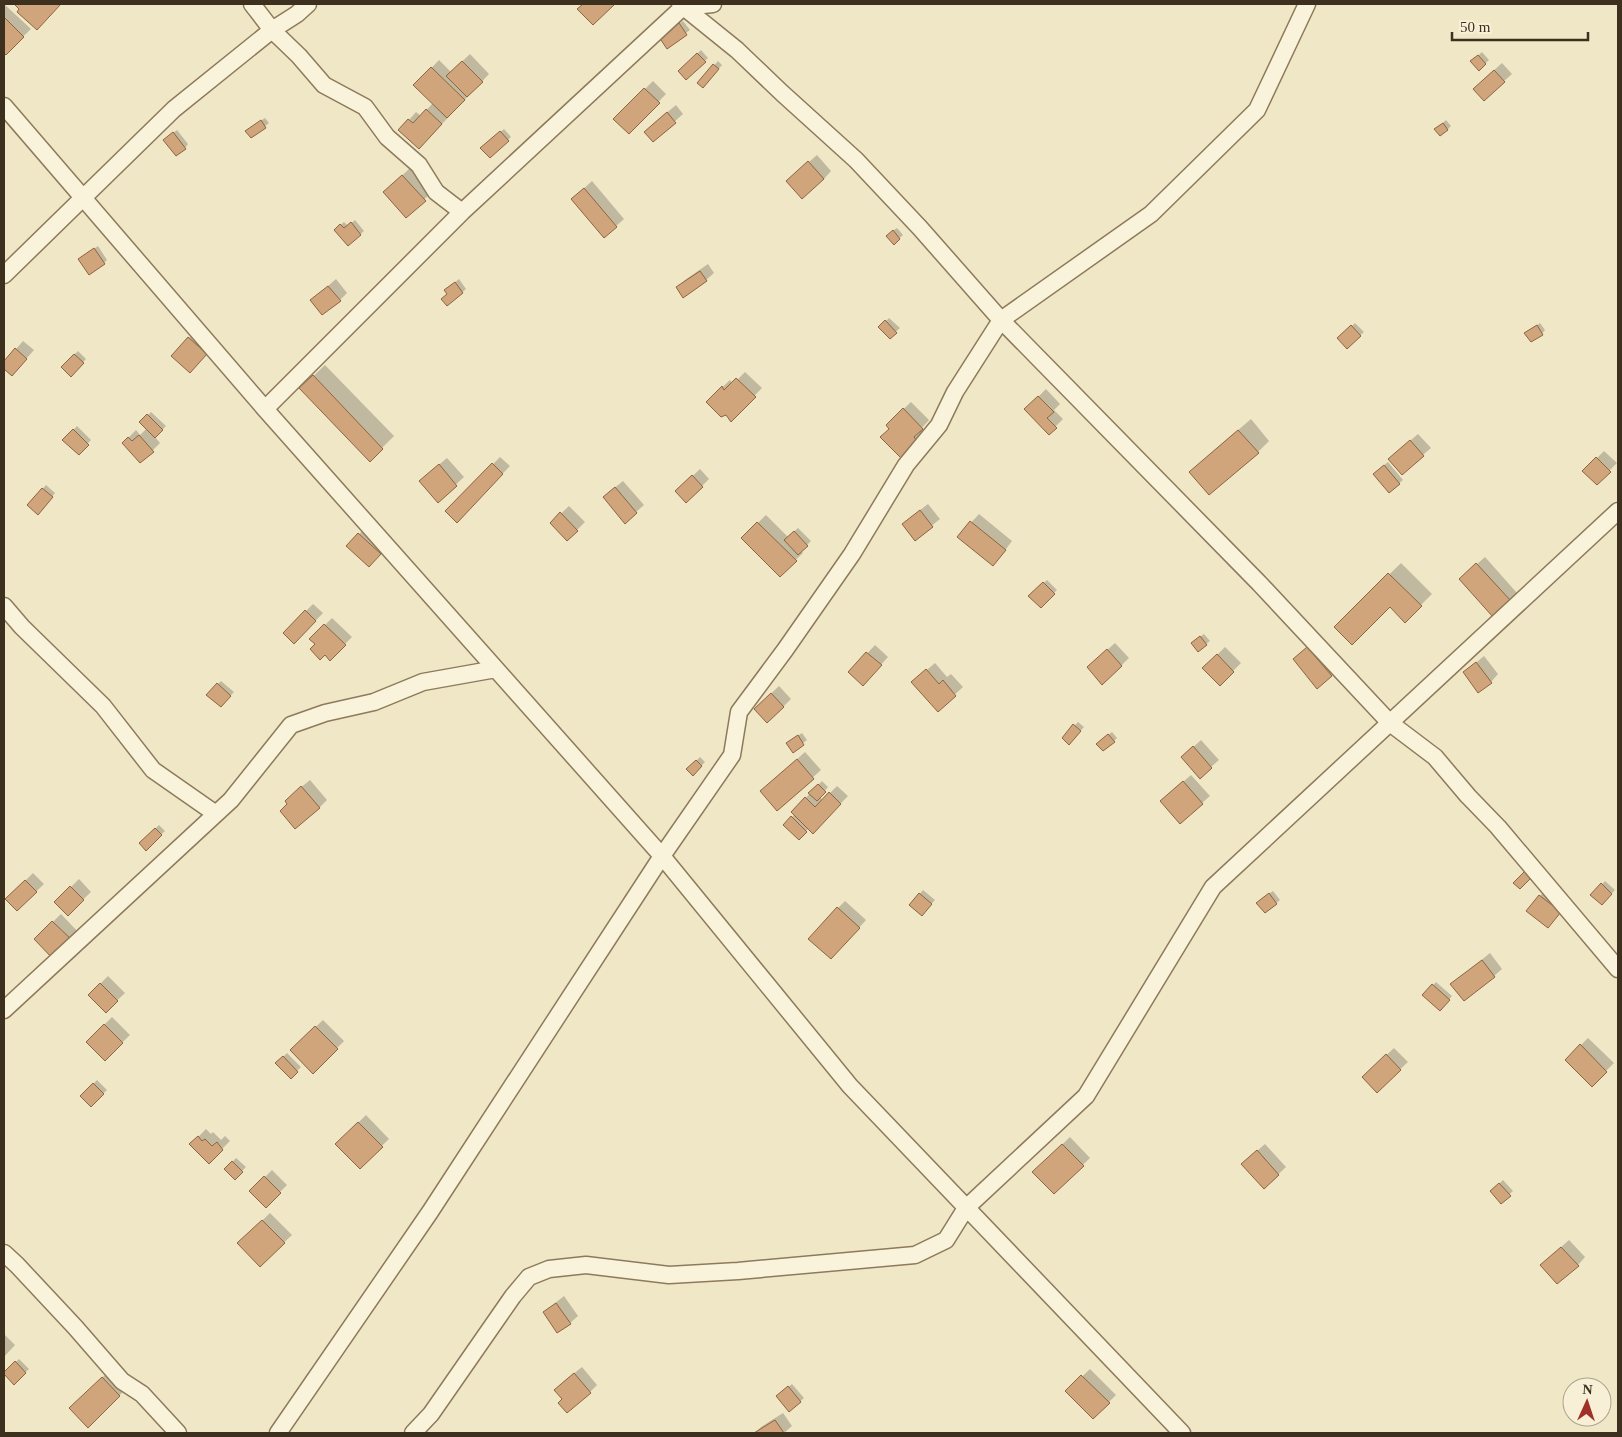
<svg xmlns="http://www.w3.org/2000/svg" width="1622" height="1437" font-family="'Times New Roman',serif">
	<rect width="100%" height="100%" fill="#f0e7c7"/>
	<path fill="#0003" d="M4 4 31 29 6 53 4 51Z
		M683 21 690 30 667 47 664 34Z
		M701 50 708 58 686 78 680 71Z
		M1482 52 1489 60 1479 69 1472 61Z
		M470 54 489 74 427 140 400 130 416 112 421 116 433 103 415 85 439 60 451 72Z
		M718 61 722 65 707 83H699Z
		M1502 63 1512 74 1484 99 1482 81Z
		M653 81 666 94 629 132 615 119Z
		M676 105 683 114 653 141V124Z
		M265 118 269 123 251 137 250 128Z
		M1446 120 1451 126 1447 130 1436 129Z
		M504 129 511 137 490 157 482 148Z
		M177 130 188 144 185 148 168 137Z
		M817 155 831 171 824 179 795 174Z
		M410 168 432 192 407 216 392 185Z
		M592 181 624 219 604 237 580 192Z
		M355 220 364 231 348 245 335 230 344 222 348 226Z
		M897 228 903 235 894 243 891 232Z
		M98 246 107 260 104 263 83 256Z
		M708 264 714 273 706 280 678 287 685 280Z
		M336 279 347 293 340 300H312Z
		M459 279 466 289 447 304 449 287Z
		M889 318 900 328 890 337 880 327Z
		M1355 323 1364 332 1347 347 1339 338Z
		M1540 323 1545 330 1542 334 1526 333Z
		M197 331 214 345 197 364 189 338Z
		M23 341 34 350 12 375 4 368V363Z
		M78 351 86 359 71 375 62 367Z
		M325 365 394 436 370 460 301 388Z
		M745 372 762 388 731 420 727 414 707 402 730 380 733 384Z
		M1046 389 1060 404 1054 410 1063 419 1049 433 1026 409Z
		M911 402 929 420 921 429 925 434 901 457 891 428 887 425Z
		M151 412 166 426 155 437 160 443 141 462 123 443 136 430 140 435 147 428 141 422Z
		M1251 419 1269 441 1258 452 1202 461Z
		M77 426 91 440 79 453 64 440Z
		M1418 434 1431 448 1402 473 1397 452Z
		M1604 451 1617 463 1597 483 1584 471Z
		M500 457 510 466 457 521 447 511Z
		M447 458 464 477 438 501 428 474Z
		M1388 462 1403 480 1389 491 1378 470Z
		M700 469 709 479 702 486 684 484Z
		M623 481 644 505 636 512 612 490Z
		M46 485 55 493 42 510 29 505Z
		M928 504 940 519 915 539 911 517Z
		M569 506 585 522 567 540 551 523Z
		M979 514 1012 541 1000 557 958 537Z
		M766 515 788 537 798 528 811 541 801 551 803 553 780 575 742 538Z
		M367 526 388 546 369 565 348 546Z
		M1485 557 1517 593 1510 600 1468 572Z
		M1401 563 1432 594 1405 621 1390 606 1336 627Z
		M1047 580 1057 590 1041 606 1030 596Z
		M313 604 323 613 294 643 284 633Z
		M332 618 352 637 330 659 311 639Z
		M1204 634 1210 641 1206 644 1196 640Z
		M1316 640 1338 668 1331 675 1294 659Z
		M1115 643 1129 658 1103 683 1096 660Z
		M875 645 888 657 871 676 850 672Z
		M1225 647 1241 663 1220 684 1204 668Z
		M1484 656 1498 674 1491 682 1465 672Z
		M935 663 947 677 951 674 963 687 938 710 921 675Z
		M221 681 234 692 221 706 208 694Z
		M779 686 791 699 768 722 755 709Z
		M1078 722 1084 727 1069 743 1063 738Z
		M1112 732 1117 738 1114 741 1101 740Z
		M802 733 807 740 793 751 791 740Z
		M1201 740 1219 760 1211 767 1190 750Z
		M805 752 821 770 777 810 769 784Z
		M700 757 705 762 693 774 688 769Z
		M1191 775 1210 796 1202 803 1169 794Z
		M310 780 327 800 319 808 289 804 294 793Z
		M822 781 828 787 820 797 823 800 837 786 848 796 813 832 809 828 799 839 784 825 795 814 792 812Z
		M159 825 165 831 146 849 141 843Z
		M33 873 44 884 17 910 7 899Z
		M79 879 91 892 68 914 56 902Z
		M1605 881 1615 890 1602 904 1592 895Z
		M1547 888 1567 904 1548 927 1540 896Z
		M923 890 935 900 925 911 911 905Z
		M1273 891 1280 900 1265 912 1261 899Z
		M845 901 866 920 839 950 838 908Z
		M61 914 79 933 54 958 35 939Z
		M1490 953 1502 969 1494 976 1452 984Z
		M108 976 125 993 106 1011 89 995Z
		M1436 982 1452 996 1440 1010 1424 995Z
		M112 1017 130 1035 105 1059 87 1042Z
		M323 1020 344 1041 313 1072 291 1050Z
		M1588 1038 1614 1063 1592 1085 1566 1060Z
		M1394 1048 1408 1062 1377 1091 1363 1077Z
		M287 1053 301 1067 291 1077 277 1063Z
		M97 1080 107 1090 91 1105 82 1096Z
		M366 1115 389 1139 360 1167 337 1144Z
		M206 1129 211 1134 213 1132 221 1140 225 1136 230 1141 209 1162 191 1144Z
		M1070 1137 1090 1158 1054 1193 1041 1165Z
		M1265 1144 1286 1167 1264 1188 1250 1157Z
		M236 1158 246 1167 235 1178 226 1169Z
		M272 1170 287 1185 266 1206 251 1191Z
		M1503 1180 1513 1191 1501 1202 1491 1191Z
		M270 1213 292 1235 260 1265 239 1243Z
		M1569 1240 1585 1257 1578 1265 1549 1258Z
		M564 1296 578 1316 570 1323 544 1312Z
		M4 1334 15 1345 4 1357Z
		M19 1359 29 1369 14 1383 4 1373Z
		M582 1367 597 1385 590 1392 564 1399 563 1382Z
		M1090 1369 1116 1395 1093 1418 1067 1391Z
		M110 1370 127 1388 88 1426 71 1408Z
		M792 1384 804 1398 790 1410 781 1393Z
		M783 1413 792 1426 784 1433H755L761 1427Z"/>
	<path fill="#d0a57b" stroke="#8d6540" d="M14 4H61L37 30 17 12 19 9Z
		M583 4H615L593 25 577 9Z
		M4 17 24 37 6 55 4 53Z
		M679 23 687 35 667 49 659 37Z
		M697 53 706 62 686 80 678 71Z
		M1478 55 1486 64 1479 71 1470 61Z
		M462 61 483 82 467 97 446 76Z
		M713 64 719 69 703 88 697 83Z
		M431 67 465 100 447 118 413 85Z
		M1494 70 1505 82 1484 101 1473 89Z
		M644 88 660 103 629 134 613 119Z
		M426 109 442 124 419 149 398 130 408 119 413 123Z
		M667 112 676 123 653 142 644 132Z
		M261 120 266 128 251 138 245 131Z
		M1443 123 1448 130 1440 136 1434 129Z
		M500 131 509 141 490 158 480 148Z
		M173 132 186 149 176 156 163 140Z
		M808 161 824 179 802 199 786 181Z
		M402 175 426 201 406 218 383 192Z
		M584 188 617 227 604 238 571 199Z
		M351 222 361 235 348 246 334 230 340 224 344 228Z
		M893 230 900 239 894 245 886 236Z
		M94 248 105 264 89 275 78 259Z
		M700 271 707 281 683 298 676 287Z
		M455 282 463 293 447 306 441 299 447 294 444 290Z
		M328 286 341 301 322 315 310 300Z
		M885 320 897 333 890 339 878 327Z
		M1351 325 1361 336 1347 349 1337 338Z
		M1537 325 1543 335 1531 342 1524 333Z
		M188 337 207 354 190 373 171 356Z
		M15 348 27 359 12 376 4 369V361Z
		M74 354 84 363 71 377 61 367Z
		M313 375 383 449 370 462 299 388Z
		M736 378 756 397 731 422 726 415 721 417 706 402 722 386 724 390Z
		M1038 396 1054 412 1047 418 1057 428 1049 435 1024 409Z
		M903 408 923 429 914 437 918 442 901 458 880 437 889 429 886 425Z
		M147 414 163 430 155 438 139 422Z
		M73 429 89 445 79 455 62 440Z
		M1238 430 1259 453 1209 495 1189 472Z
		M139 435 154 452 140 463 122 443 128 437 132 441Z
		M1410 440 1424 456 1402 475 1388 459Z
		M1596 457 1611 472 1597 485 1582 471Z
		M492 463 503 474 457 523 445 511Z
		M439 464 457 486 438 503 419 481Z
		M1384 465 1400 484 1389 493 1373 474Z
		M692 475 703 487 686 503 675 491Z
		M615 487 637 513 625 524 603 497Z
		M42 488 53 497 38 515 27 505Z
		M920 510 933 527 915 541 902 524Z
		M560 512 578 531 567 541 550 523Z
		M970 521 1006 550 993 566 957 537Z
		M757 522 797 561 780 577 741 538Z
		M794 531 808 546 798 555 784 540Z
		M358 533 381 554 369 567 346 546Z
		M1476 563 1511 601 1493 617 1459 579Z
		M1388 573 1422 606 1405 623 1390 607 1352 645 1334 627Z
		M1043 582 1055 594 1041 608 1028 596Z
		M305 610 316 621 294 644 283 633Z
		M324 624 346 645 330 661 325 655 320 660 310 649 315 644 309 639Z
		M1200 636 1207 645 1198 652 1191 643Z
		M1307 647 1332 676 1317 689 1293 659Z
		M1107 649 1122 666 1102 685 1087 667Z
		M866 652 882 665 863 686 848 672Z
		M1217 654 1234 672 1220 686 1202 668Z
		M1476 662 1492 683 1478 693 1463 672Z
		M926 669 939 684 943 680 956 696 938 712 911 682Z
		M217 683 231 696 221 707 206 695Z
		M771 693 784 707 767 723 754 709Z
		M1073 724 1081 731 1069 745 1062 738Z
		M1108 734 1115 742 1103 751 1096 744Z
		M798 735 804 745 793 753 786 743Z
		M1193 746 1212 768 1200 779 1181 757Z
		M797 759 814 779 777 811 760 791Z
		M696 760 702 766 693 776 686 769Z
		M1183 781 1203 804 1180 824 1160 801Z
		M818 784 826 792 817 801 808 793Z
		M301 786 320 808 295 829 280 811 287 804 285 801Z
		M829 792 841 804 813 834 791 812 805 797 815 807Z
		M791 816 807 832 799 840 783 825Z
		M155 828 162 835 146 851 139 843Z
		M1526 870 1532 877 1520 889 1513 883Z
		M25 880 37 892 17 911 5 899Z
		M1601 883 1612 894 1602 905 1590 895Z
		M70 886 84 900 68 916 54 902Z
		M919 893 932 904 922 916 909 905Z
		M1269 893 1277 904 1265 913 1256 903Z
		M1539 895 1561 912 1548 928 1526 911Z
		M837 907 860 928 831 959 808 939Z
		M52 921 73 941 54 960 34 939Z
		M1482 960 1495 977 1464 1001 1450 984Z
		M100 983 118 1001 106 1013 88 995Z
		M1432 984 1450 1000 1440 1011 1422 995Z
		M104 1024 123 1043 105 1061 86 1042Z
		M315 1026 338 1049 313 1074 290 1050Z
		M1580 1044 1607 1072 1592 1087 1565 1060Z
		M1386 1054 1401 1070 1377 1093 1362 1077Z
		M283 1056 298 1072 291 1079 275 1063Z
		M93 1083 104 1094 91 1107 80 1096Z
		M358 1122 383 1147 360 1169 335 1144Z
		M198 1136 202 1141 205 1139 212 1146 217 1142 223 1150 209 1164 189 1144Z
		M1062 1144 1084 1166 1054 1194 1032 1172Z
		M1257 1150 1279 1175 1264 1189 1241 1164Z
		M232 1161 243 1172 235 1180 224 1169Z
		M264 1176 281 1193 266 1208 249 1191Z
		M1499 1183 1511 1196 1501 1204 1490 1191Z
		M262 1220 285 1243 260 1267 237 1243Z
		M1561 1247 1579 1266 1557 1284 1540 1265Z
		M556 1303 571 1324 557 1333 543 1312Z
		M15 1361 26 1373 14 1385 4 1374V1372Z
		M574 1373 591 1393 567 1413 558 1403 562 1399 554 1390Z
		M1081 1375 1110 1403 1093 1419 1065 1391Z
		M102 1377 120 1396 88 1428 69 1408Z
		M788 1386 801 1402 789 1412 776 1396Z
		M775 1420 784 1433H754Z"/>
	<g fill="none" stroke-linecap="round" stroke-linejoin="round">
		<defs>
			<path id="street" d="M252 4 272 30 299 56 324 85 365 107 387 137 419 165 436 192 462 212
				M680 4 737 50 782 93 856 160 920 228 1001 320 1259 583 1390 723 1435 757 1468 796 1498 827 1618 969
				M4 106 265 409 662 856 850 1086 1182 1433
				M4 275 174 109 272 30 297 14 308 4
				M265 409 462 212 683 7 713 4
				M4 606 22 627 103 706 153 770 216 814
				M4 1010 231 800 291 725 325 713 374 702 423 682 496 669
				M4 1253 17 1265 75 1327 122 1381 142 1394 178 1433
				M278 1433 430 1212 662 856 732 755 739 712 785 650 852 554 906 465 939 425 955 392 1001 320 1151 214 1257 110 1307 4
				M413 1433 431 1414 513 1296 529 1277 549 1269 586 1265 669 1275 738 1271 915 1255 946 1240 966 1208 1086 1096 1213 887 1618 511"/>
		</defs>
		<use href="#street" stroke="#8d7a5b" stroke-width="19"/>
		<use href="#street" stroke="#faf3db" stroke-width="16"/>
	</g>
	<rect width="1622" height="1437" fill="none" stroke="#3d301f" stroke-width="10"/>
	<g transform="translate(1587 1402) rotate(3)"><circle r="24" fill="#f7f0d7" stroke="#ada38d"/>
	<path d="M0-4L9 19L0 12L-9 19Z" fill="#9f3128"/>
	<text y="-8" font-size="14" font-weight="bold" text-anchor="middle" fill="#3d301f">N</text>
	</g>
	<path d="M1452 32v8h136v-8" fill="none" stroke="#3d301f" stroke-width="2.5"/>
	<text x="1460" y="32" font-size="15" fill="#3d301f" stroke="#f7f0d7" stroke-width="4" paint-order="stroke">50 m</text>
</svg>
